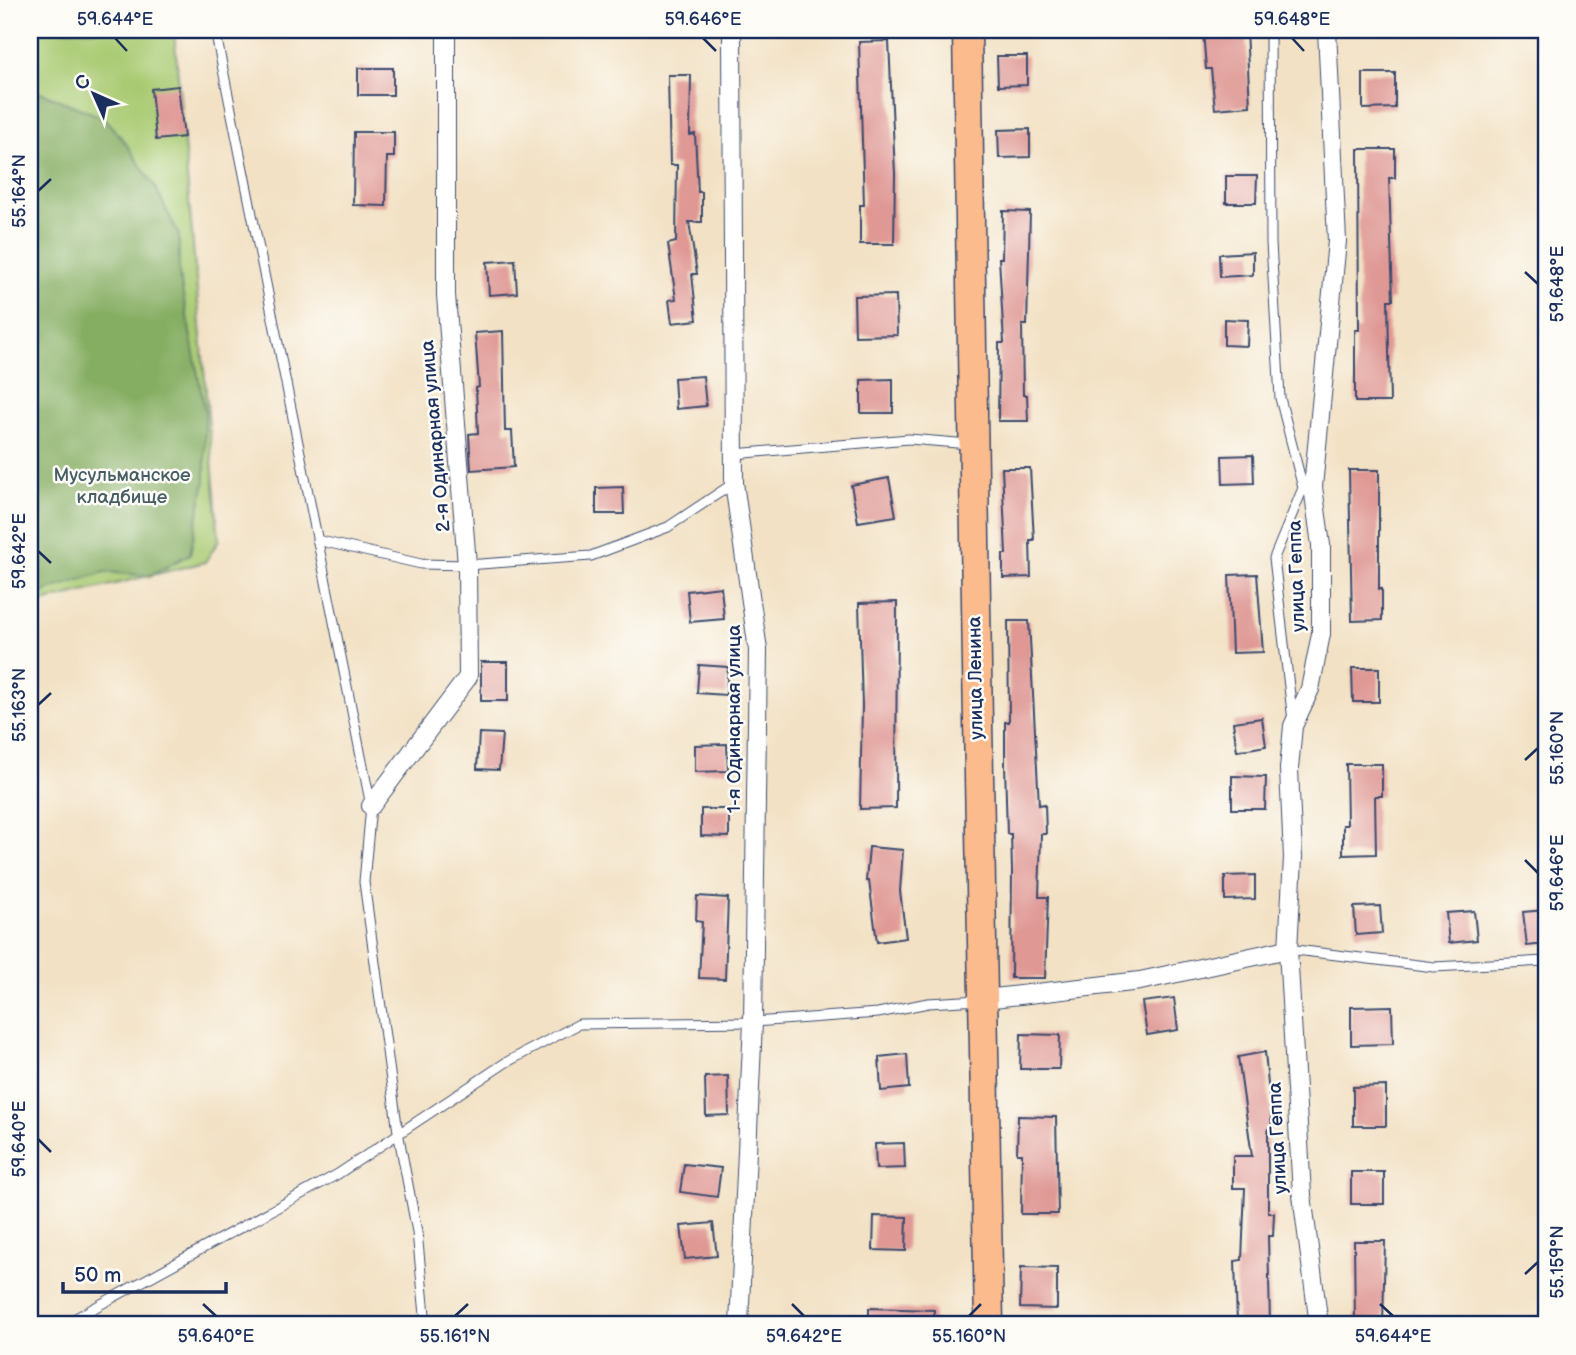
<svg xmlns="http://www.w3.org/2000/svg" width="1576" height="1355" font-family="'Balsamiq Sans',sans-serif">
	<rect width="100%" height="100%" fill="#fdfcf7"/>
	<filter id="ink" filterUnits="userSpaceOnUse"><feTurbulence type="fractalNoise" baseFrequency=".0143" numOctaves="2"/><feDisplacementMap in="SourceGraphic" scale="14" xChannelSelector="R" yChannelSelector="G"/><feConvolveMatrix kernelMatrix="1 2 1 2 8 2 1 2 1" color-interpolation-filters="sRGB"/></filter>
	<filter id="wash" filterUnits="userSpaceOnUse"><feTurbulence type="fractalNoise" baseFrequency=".00686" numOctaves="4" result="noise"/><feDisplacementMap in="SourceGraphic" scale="28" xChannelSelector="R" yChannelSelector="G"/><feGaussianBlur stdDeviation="1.57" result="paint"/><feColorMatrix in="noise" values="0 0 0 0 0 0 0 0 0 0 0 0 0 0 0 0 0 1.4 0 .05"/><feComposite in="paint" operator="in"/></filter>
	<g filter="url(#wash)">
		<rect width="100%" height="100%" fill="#f2e1c4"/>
		<path fill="#a9ca72" stroke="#627c68" stroke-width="2" d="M30 30H174L219 540 205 562 30 605Z"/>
		<path fill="#86ae64" stroke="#506e61" stroke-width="2" d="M30 88 104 118 125 142 155 187 179 235V274L205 412V481L190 554 149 576 105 572 48 590 30 600Z"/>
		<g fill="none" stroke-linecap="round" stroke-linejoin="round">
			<path stroke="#5dc2da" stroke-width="6" d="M1546 388 1538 399 1546 409"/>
		</g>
		<g id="blocks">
			<path fill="#df9894" d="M1203 30H1246L1250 106 1215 109 1211 69H1206Z
				M889 41 895 174 894 244H860V205H864L859 42Z
				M997 56H1027V85L998 86Z
				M358 68H393V95H358Z
				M1363 73H1395V108L1363 109Z
				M668 75H691L690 135 695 134 698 192H702V222H689L697 274H692L697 320 672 323 669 300 676 299 668 244 676 242 677 165H670Z
				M178 86 184 137 156 140 151 89Z
				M1030 129V157L999 158 998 130Z
				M354 132H394V157H387L386 206 353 205Z
				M1358 149H1395V178H1389L1393 300H1388L1390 402H1355V330H1359Z
				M1226 176H1257L1256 203H1226Z
				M1003 211 1030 212 1027 325H1022L1023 395H1027L1028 421H998L999 343H1004L999 258H1002Z
				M1253 252V275L1220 277 1219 254Z
				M515 260 517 293 489 295 487 262Z
				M896 295 897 335 855 336 854 296Z
				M1224 319 1248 320 1247 346 1224 345Z
				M503 331 505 431H512L514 467 471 470 469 434 478 433 476 388 479 387 475 333Z
				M703 376 706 406 676 409 674 378Z
				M893 379V413H861V380Z
				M1253 455 1254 483 1223 484 1222 456Z
				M1002 468H1030L1034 540H1030L1031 577 1003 578V554H1006Z
				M1349 470H1379V589H1382V620L1352 621Z
				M889 478 896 516 858 522 851 485Z
				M623 487 624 514H596V488Z
				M1257 574 1263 652 1232 653 1229 575Z
				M721 587 724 619 690 622 687 591Z
				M897 602 896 808 860 809 862 706 859 603Z
				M1008 621H1029L1039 805 1045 804 1046 834H1041L1039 897H1048L1045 978H1011L1012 871 1011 834H1007L1005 764V722H1009Z
				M481 662H508V701H481Z
				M699 665 728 667 726 695 697 693Z
				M1352 668H1379V702H1353Z
				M1262 718 1266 746 1237 751 1233 722Z
				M479 733 502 734 499 770 477 769Z
				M727 744 728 771 695 772V745Z
				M1346 764H1382V796H1375L1376 854 1343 855V825H1347Z
				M1232 776 1266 777 1265 809H1232Z
				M701 809H729V837L701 836Z
				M869 847 903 850 900 891 906 938 877 942 869 881H866Z
				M1255 875V899L1225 900V876Z
				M697 896 728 898 725 979 699 978 702 922 696 921Z
				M1380 906 1382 933 1356 935 1354 907Z
				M1546 910V944L1527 946 1523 912Z
				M1474 911 1477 940 1449 943 1446 913Z
				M1174 998 1178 1030 1147 1035 1142 1002Z
				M1392 1006 1393 1044 1351 1045V1007Z
				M1021 1034 1060 1035 1059 1069H1020Z
				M1265 1052 1272 1128 1268 1129V1213H1274L1273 1236H1268L1270 1323H1237L1235 1261 1242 1260 1245 1188H1233V1156H1252L1238 1057Z
				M907 1054 909 1088 881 1091 879 1057Z
				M728 1076 729 1115 706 1116 705 1077Z
				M1386 1086V1126H1353V1087Z
				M1018 1116 1056 1117 1058 1214H1021L1022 1154H1017Z
				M904 1143 905 1168 876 1169 875 1144Z
				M684 1164 721 1168 717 1197 680 1192Z
				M1351 1172H1384V1204H1351Z
				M874 1216 907 1217 906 1251 873 1250Z
				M713 1223 717 1256 685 1259 681 1226Z
				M1354 1241H1385L1383 1325H1355Z
				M1021 1267 1057 1268V1309L1020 1308Z
				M869 1308 934 1310V1325H869Z"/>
		</g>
	</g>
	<g filter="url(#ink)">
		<use href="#blocks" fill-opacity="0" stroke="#3b4a6d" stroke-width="2"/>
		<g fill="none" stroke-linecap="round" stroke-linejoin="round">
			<defs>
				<path id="lane" d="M215 30 371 806 364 882 398 1132 417 1232 426 1325
					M1270 30 1271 243 1280 398 1303 488 1313 487
					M734 454 909 439 969 444
					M317 540 421 564 467 565 591 556 668 527 734 483
					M1293 721 1274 558 1303 488
					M1288 949 1434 967 1546 961
					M63 1325 338 1174 505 1063 579 1024 753 1022 878 1013 928 1003 979 1000"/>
				<path id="street" d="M732 30 734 483 758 650 753 1022 739 1325
					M371 806 468 677 467 565 446 295V30
					M985 999 1140 981 1288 949
					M1319 1325 1302 1195 1288 949 1293 858 1289 769 1293 726 1310 689 1321 634V545L1313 487 1337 241 1327 30"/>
				<path id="primary" d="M967 30C971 462 983 893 989 1325"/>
			</defs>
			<use href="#lane" stroke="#3b4a6d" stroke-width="11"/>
			<use href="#street" stroke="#3b4a6d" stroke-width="20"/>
			<use href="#primary" stroke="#3b4a6d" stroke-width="31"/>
			<use href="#lane" stroke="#fff" stroke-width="9"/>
			<use href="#street" stroke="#fff" stroke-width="18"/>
			<use href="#primary" stroke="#fbbb8d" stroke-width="28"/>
		</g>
	</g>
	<path fill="none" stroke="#1b2f5e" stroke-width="2.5" d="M115 38 127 51M703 38 716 51M1292 38 1304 51M38 191 51 179M1525 272 1538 284M38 551 51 563M38 705 51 693M1525 760 1538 748M1525 860 1538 873M38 1139 51 1152M1525 1274 1538 1262M203 1304 216 1316M792 1304 804 1316M1380 1304 1393 1316M455 1316 468 1304M969 1316 981 1304"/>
	<g text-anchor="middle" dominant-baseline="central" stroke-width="5" stroke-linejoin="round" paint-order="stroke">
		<g font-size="19" fill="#1b2f5e" stroke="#fdfcf7">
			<text transform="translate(436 436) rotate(-95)">2-я Одинарная улица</text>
			<text transform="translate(1297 576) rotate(-92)">улица Геппа</text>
			<text transform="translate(976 678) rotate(-91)">улица Ленина</text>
			<text transform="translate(734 719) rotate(-90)">1-я Одинарная улица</text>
			<text transform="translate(1278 1138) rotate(-93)">улица Геппа</text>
		</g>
		<g font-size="19" fill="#465e64" stroke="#fdfcf7">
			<text x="122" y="475">Мусульманское<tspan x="122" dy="22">кладбище</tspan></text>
		</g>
	</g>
	<rect width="1576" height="1355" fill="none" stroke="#fdfcf7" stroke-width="77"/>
	<g transform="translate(94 94) rotate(315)" stroke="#fdfcf7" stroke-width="5" paint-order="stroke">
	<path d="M0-5L12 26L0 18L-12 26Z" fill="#1b2f5e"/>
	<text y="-10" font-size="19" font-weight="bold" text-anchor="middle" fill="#1b2f5e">С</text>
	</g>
	<path d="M63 1282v10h163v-10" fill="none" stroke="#1b2f5e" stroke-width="3.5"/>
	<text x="74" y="1282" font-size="21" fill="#1b2f5e" stroke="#fdfcf7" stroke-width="5" paint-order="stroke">50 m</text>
	<rect x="38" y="38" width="1500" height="1278" fill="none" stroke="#1b2f5e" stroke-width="2.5"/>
	<g font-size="18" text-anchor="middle" fill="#1b2f5e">
		<text x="115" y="25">59.644°E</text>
		<text x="703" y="25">59.646°E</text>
		<text x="1292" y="25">59.648°E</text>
		<text transform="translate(19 191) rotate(-90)" y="6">55.164°N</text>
		<text transform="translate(1557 284) rotate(-90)" y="6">59.648°E</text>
		<text transform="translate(19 551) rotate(-90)" y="6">59.642°E</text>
		<text transform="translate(19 705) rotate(-90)" y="6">55.163°N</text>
		<text transform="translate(1557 748) rotate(-90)" y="6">55.160°N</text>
		<text transform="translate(1557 873) rotate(-90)" y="6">59.646°E</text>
		<text transform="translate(19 1139) rotate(-90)" y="6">59.640°E</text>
		<text transform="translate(1557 1262) rotate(-90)" y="6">55.159°N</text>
		<text x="216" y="1342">59.640°E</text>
		<text x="455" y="1342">55.161°N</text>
		<text x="804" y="1342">59.642°E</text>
		<text x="969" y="1342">55.160°N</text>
		<text x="1393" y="1342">59.644°E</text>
	</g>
</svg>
